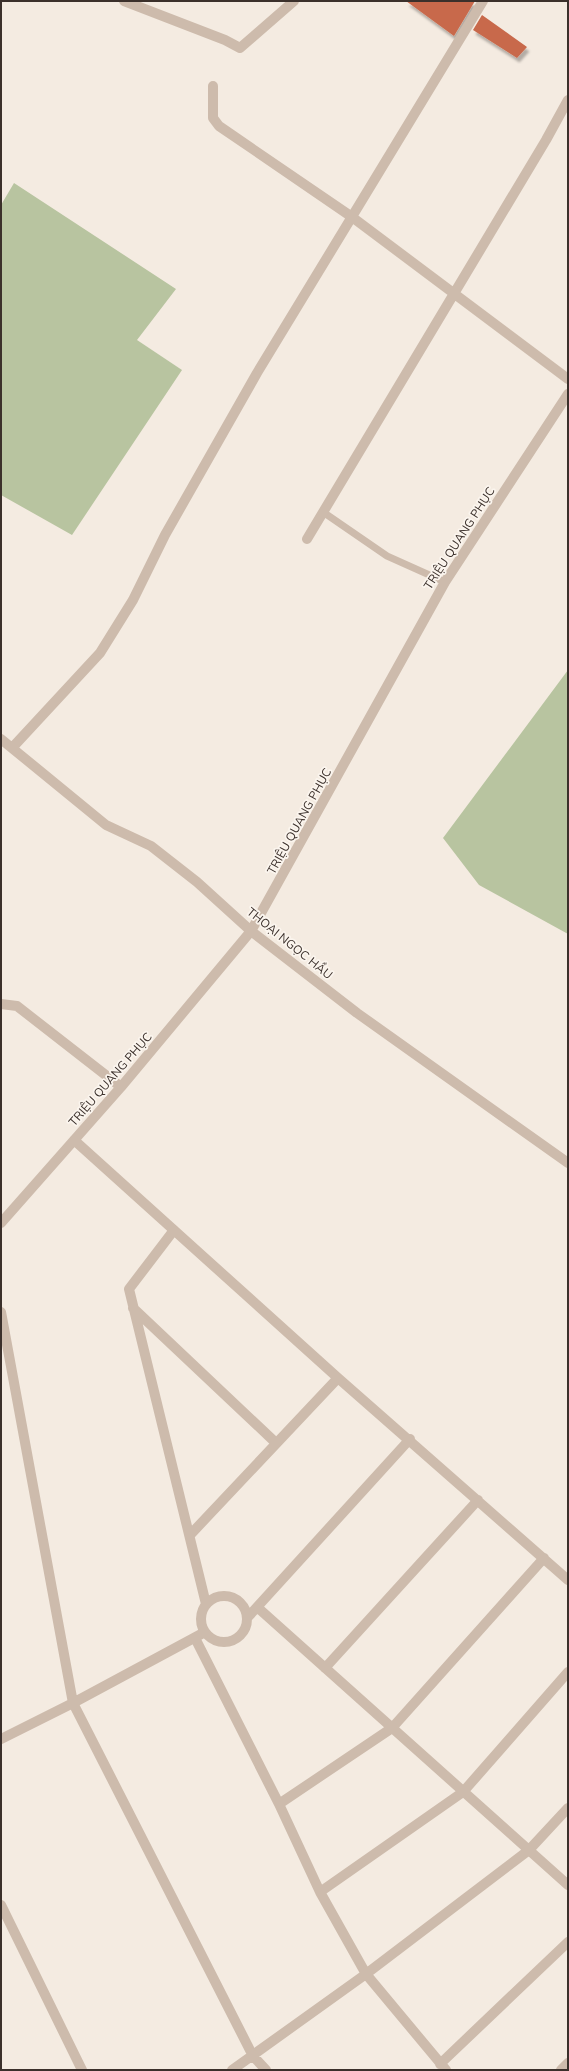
<svg xmlns="http://www.w3.org/2000/svg" width="569" height="2071" font-family="Mulish,sans-serif">
	<defs>
		<filter id="shadow"><feDropShadow dx="2.5" dy="4.5" stdDeviation="1" flood-color="#0004"/></filter>
	</defs>
	<rect width="100%" height="100%" fill="#f4ebe1"/>
	<path fill="#b8c4a0" d="M14 183 176 289 137 340 182 370 72 535 1 495V205Z
		M568 670V934L479 885 443 838Z"/>
	<path fill="#c8694b" filter="url(#shadow)" d="M406 1H475L454 36Z
		M482 15 527 47 517 58 473 30Z"/>
	<g fill="none" stroke-linecap="round" stroke-linejoin="round">
		<path stroke="#cdbbac" stroke-width="7" d="M323 512 387 556 445 582"/>
		<path stroke="#cdbbac" stroke-width="10" d="M124 1 225 40 240 48 294 1
			M213 86V118L219 126 352 217 568 379
			M307 539 546 140 568 100
			M1 739 106 825 151 846 197 882 251 931 357 1013 568 1163
			M12 748 100 653 133 600 165 535 257 373 483 1
			M1 1004 17 1006 121 1087
			M74 1140 338 1378 568 1580
			M1 1223 121 1087 251 931 445 582 568 394
			M174 1230 129 1289 206 1604
			M133 1308 276 1443
			M1 1312 73 1703 253 2056 266 2070
			M190 1535 338 1378
			M201 1619a23 23 0 1 1 46 0a23 23 0 1 1-46 0Z
			M257 1607 568 1885
			M248 1617 410 1439
			M195 1638 279 1804 320 1892 366 1974 446 2070
			M325 1668 478 1500
			M1 1739 73 1703 205 1632
			M279 1804 392 1728 544 1558
			M320 1892 463 1792 568 1672
			M1 1905 82 2070
			M440 2064 568 1942
			M232 2070 366 1974 529 1850 568 1808
			M561 2070 568 2063"/>
	</g>
	<g text-anchor="middle" dominant-baseline="central" stroke-width="3.5" stroke-linejoin="round" paint-order="stroke">
		<g font-size="12" fill="#3b302b" stroke="#fbf5ee">
			<text transform="translate(459 538) rotate(-57)">TRIỆU QUANG PHỤC</text>
			<text transform="translate(299 821) rotate(-61)">TRIỆU QUANG PHỤC</text>
			<text transform="translate(290 943) rotate(39)">THOẠI NGỌC HẦU</text>
			<text transform="translate(110 1079) rotate(-49)">TRIỆU QUANG PHỤC</text>
		</g>
	</g>
	<rect width="569" height="2071" fill="none" stroke="#3b302b" stroke-width="4"/>
</svg>
